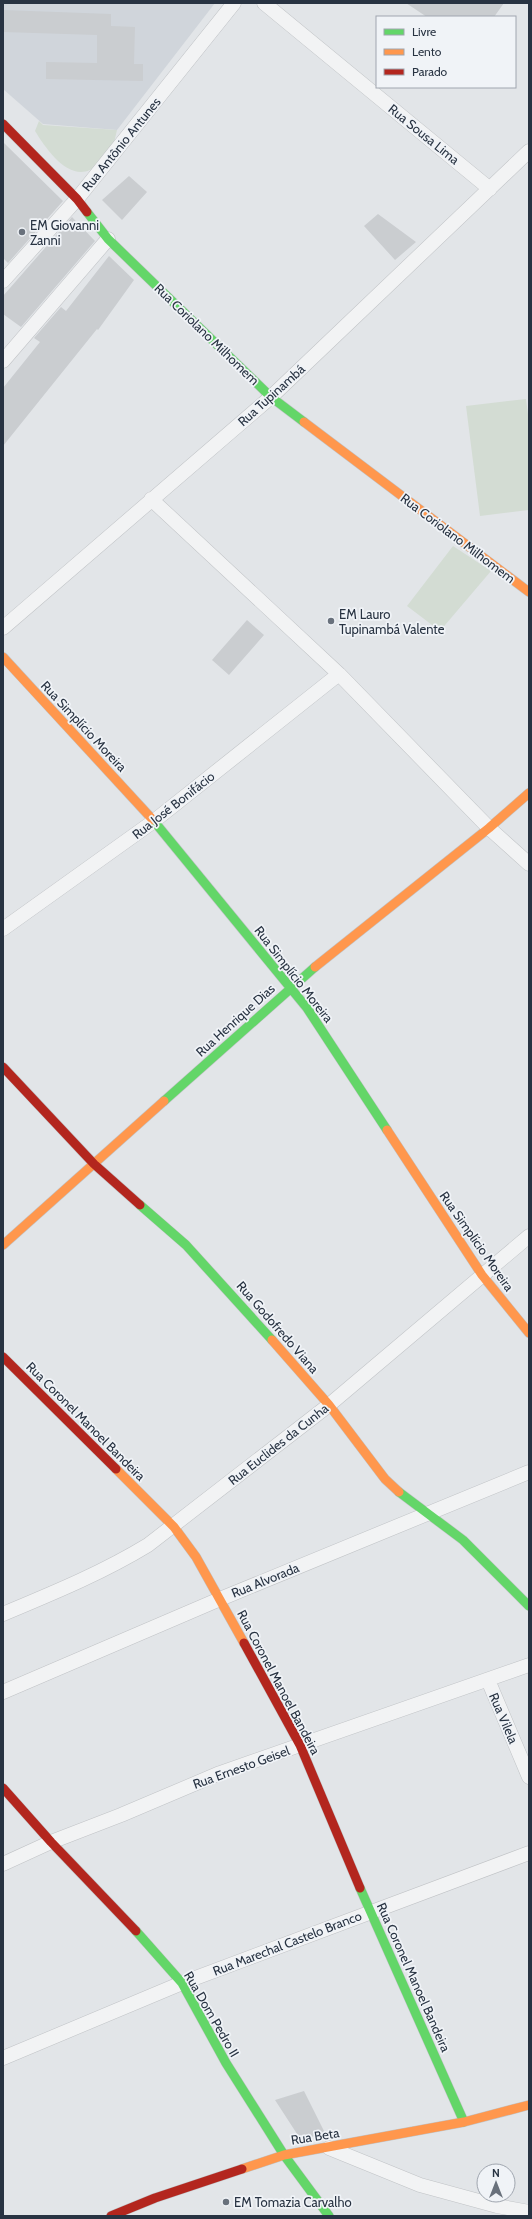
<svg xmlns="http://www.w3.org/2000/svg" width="532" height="2219" font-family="Cabin,sans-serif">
	<rect width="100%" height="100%" fill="#e2e5e8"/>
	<path fill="#d0d5db" d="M3 3H215L117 130 43 124 3 89Z"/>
	<path fill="#d3dcd3" d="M39 121 43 125 117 130C115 138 113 150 109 156 107 159 102 162 99 164 73 188 48 152 35 131Z
		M526 399 529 422V510L480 516 466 406Z
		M453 546 491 571 440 631 407 606Z"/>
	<path fill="#cacdd0" d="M406 3H504L494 17H427Z
		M3 10 111 14V26L135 27 134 64H143V81L46 79V62L97 63V35L3 32Z
		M3 142 63 201 8 263 3 258Z
		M129 176 147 192 122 220 102 200Z
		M378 214 416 242 395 260 364 226Z
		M72 217 95 241 21 327 3 314V296Z
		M109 256 134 280 98 330 97 329 3 446V388L40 342 34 338 61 307 66 311Z
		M247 620 264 635 229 675 212 660Z
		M304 2091 325 2133 301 2140 275 2100Z"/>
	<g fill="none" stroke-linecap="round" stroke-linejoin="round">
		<defs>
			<path id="street" d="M264 3 490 189
				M3 281 77 199 234 3
				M3 361 108 239
				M151 499 339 674 489 828 529 864
				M3 628 271 397 529 151
				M3 929 154 821 339 674
				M3 1614C53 1593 102 1573 148 1545L329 1405 529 1236
				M488 1680 529 1777
				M3 1692 220 1599 529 1472
				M3 1864 51 1842 121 1815 220 1773 529 1665
				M3 2058 182 1983 529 1853
				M329 2148 420 2185 497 2206 529 2212"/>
			<path id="fast" d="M87 212 108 239 271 397 304 422
				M153 820 307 1008 387 1130
				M164 1101 315 967
				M140 1205 186 1245 272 1340
				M399 1492 463 1540 529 1606
				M360 1888 464 2122
				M136 1931 182 1983 226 2063 284 2155 329 2216"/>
			<path id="slow" d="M304 422 529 592
				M3 657 153 820
				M315 967 489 828 529 793
				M387 1130 482 1275 529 1333
				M3 1245 164 1101
				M272 1340 329 1405 385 1479 399 1492
				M116 1469 174 1527 196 1557 244 1643
				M242 2169 284 2155 464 2122 529 2105"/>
			<path id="jam" d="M3 124 77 199 87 212
				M3 1067 94 1164 140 1205
				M3 1357 116 1469
				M244 1643 300 1745 360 1888
				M3 1788 51 1842 136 1931
				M111 2216 155 2198 242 2169"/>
		</defs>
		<use href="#street" stroke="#c0c3c6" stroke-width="15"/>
		<use href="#fast" stroke="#c0c3c6" stroke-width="10"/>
		<use href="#slow" stroke="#c0c3c6" stroke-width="10"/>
		<use href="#jam" stroke="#c0c3c6" stroke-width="10"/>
		<use href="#street" stroke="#f2f3f4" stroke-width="14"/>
		<use href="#fast" stroke="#63d668" stroke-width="9"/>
		<use href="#slow" stroke="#ff974d" stroke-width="9"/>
		<use href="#jam" stroke="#b3261e" stroke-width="9"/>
	</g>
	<g fill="#69717c" stroke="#f0f3f7" stroke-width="1.5">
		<circle cx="22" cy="232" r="4"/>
		<circle cx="331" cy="621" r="4"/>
		<circle cx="226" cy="2202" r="4"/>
	</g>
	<g text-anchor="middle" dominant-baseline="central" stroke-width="3.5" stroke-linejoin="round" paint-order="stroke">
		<g font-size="13" fill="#283342" stroke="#f0f3f7">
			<text transform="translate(424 134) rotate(39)">Rua Sousa Lima</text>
			<text transform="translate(121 144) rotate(-51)">Rua Antônio Antunes</text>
			<text transform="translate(207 334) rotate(44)">Rua Coriolano Milhomem</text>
			<text transform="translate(271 395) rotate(-42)">Rua Tupinambá</text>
			<text transform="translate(458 538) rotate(37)">Rua Coriolano Milhomem</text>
			<text transform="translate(84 726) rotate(47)">Rua Simplício Moreira</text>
			<text transform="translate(173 805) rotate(-38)">Rua José Bonifácio</text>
			<text transform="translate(294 974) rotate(52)">Rua Simplício Moreira</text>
			<text transform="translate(235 1020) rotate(-42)">Rua Henrique Dias</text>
			<text transform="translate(477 1241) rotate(55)">Rua Simplício Moreira</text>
			<text transform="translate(278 1327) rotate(49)">Rua Godofredo Viana</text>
			<text transform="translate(86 1421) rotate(45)">Rua Coronel Manoel Bandeira</text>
			<text transform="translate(278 1444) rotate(-38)">Rua Euclides da Cunha</text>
			<text transform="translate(265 1580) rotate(-22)">Rua Alvorada</text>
			<text transform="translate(279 1682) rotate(62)">Rua Coronel Manoel Bandeira</text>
			<text transform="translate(504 1718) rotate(67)">Rua Vilela</text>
			<text transform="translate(241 1767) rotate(-20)">Rua Ernesto Geisel</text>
			<text transform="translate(287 1943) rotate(-21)">Rua Marechal Castelo Branco</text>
			<text transform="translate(414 1977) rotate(66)">Rua Coronel Manoel Bandeira</text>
			<text transform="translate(212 2014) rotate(60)">Rua Dom Pedro II</text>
			<text transform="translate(315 2136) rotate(-9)">Rua Beta</text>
		</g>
		<g font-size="13" fill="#283342" stroke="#f0f3f7" text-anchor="start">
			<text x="30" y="225">EM Giovanni<tspan x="30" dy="15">Zanni</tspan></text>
			<text x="339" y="614">EM Lauro<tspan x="339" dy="15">Tupinambá Valente</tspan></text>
			<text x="234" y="2202">EM Tomazia Carvalho</text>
		</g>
	</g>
	<rect width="532" height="2219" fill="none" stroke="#283342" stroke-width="8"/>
	<rect x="376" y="16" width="140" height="72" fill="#f0f3f7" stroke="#a0a6af"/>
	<rect x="384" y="29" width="20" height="6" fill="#63d668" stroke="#a0a6af"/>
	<text x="412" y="36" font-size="12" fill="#283342">Livre</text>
	<rect x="384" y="49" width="20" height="6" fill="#ff974d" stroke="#a0a6af"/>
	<text x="412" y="56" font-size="12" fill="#283342">Lento</text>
	<rect x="384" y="69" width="20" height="6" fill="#b3261e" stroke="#a0a6af"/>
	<text x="412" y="76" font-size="12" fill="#283342">Parado</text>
	<g transform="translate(496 2183)"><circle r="19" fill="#f0f3f7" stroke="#a0a6af"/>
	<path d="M0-3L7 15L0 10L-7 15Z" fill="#69717c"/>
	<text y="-6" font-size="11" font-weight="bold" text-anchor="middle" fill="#283342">N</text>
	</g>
</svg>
